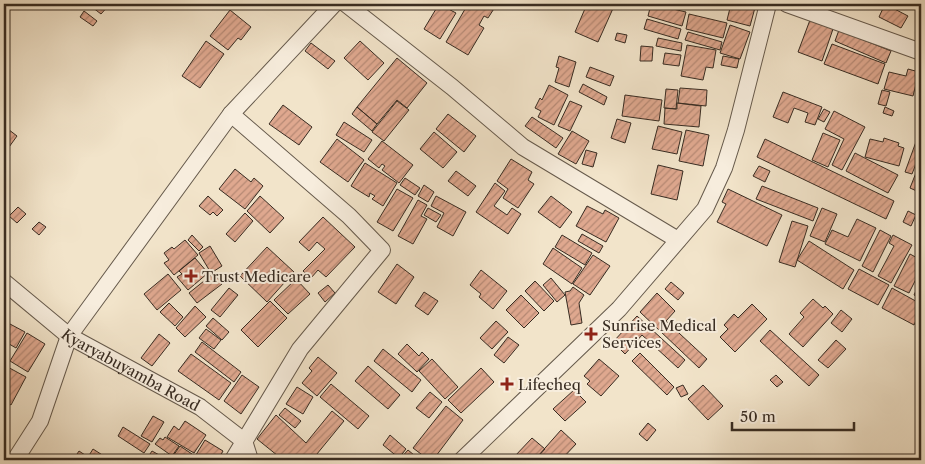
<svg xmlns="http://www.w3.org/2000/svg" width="925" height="464" font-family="'Libre Caslon Text',serif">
	<defs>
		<pattern id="building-hatch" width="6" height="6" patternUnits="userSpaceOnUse" patternTransform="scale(1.25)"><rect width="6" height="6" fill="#dfa88f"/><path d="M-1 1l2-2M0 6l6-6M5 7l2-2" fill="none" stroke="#b68974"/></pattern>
	</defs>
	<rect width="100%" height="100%" fill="#f2e4ca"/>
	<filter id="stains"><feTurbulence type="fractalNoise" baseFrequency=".004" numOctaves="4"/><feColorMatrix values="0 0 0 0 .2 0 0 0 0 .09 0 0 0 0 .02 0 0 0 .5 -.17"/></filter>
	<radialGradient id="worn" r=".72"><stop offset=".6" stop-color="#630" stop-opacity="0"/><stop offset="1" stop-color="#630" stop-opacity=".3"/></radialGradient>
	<path fill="url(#building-hatch)" stroke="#382c22" d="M88 4H110L101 14Z
		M439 4 456 13 440 39 424 29Z
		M468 4H497L488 18 484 16 479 25 484 28 468 55 446 42Z
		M587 4H615L598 42 575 32Z
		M651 4 686 12 682 26 648 16Z
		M731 4H756L750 26 727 20Z
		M885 4 908 16 901 28 879 17Z
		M230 10 251 27 241 40 238 38 228 50 210 36Z
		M84 11 97 21 93 26 80 17Z
		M689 14 727 23 723 38 686 29Z
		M647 19 681 29 678 39 644 29Z
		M810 20 833 29 822 61 798 52Z
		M730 25 750 32 740 59 720 53Z
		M839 30 891 51 886 63 835 41Z
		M688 32 722 42 720 50 685 40Z
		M617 33 627 35 625 43 615 40Z
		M658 38 682 43 681 51 656 46Z
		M206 41 224 54 200 88 182 76Z
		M360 41 384 63 368 80 344 58Z
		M311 43 335 61 328 69 305 51Z
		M832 44 885 64 878 84 824 64Z
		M687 45 716 50 713 68 706 67 703 80 681 76Z
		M641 46 653 47 652 61H640Z
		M665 53 681 55 679 66 663 64Z
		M559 56 576 62 569 87 555 82 559 68 556 67Z
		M723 56 739 59 737 68 721 65Z
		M397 58 427 83 407 108 397 100 377 124 357 107Z
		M590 67 614 76 610 86 586 77Z
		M908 69 919 72 913 96 884 89 889 72 906 76Z
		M583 84 607 97 604 105 579 92Z
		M549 85 568 95 554 125 538 117 541 111 535 108 540 98 542 100Z
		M680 88 707 90 706 106 678 103Z
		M666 89 678 90 676 109 664 108Z
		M882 90 890 92 886 106 878 104Z
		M783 92 822 107 815 125 805 122 808 113 794 108 788 123 773 117Z
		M625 95 662 100 659 121 622 116Z
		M397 101 409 110 384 141 372 132Z
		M570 101 582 106 570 131 558 126Z
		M677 103 701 106 699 127 664 124 665 108 677 109Z
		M283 105 312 127 299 145 269 124Z
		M357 107 377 124 372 131 352 114Z
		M885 107 894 111 892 116 883 113Z
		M824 109 830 112 824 122 818 119Z
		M834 111 865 127 842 170 832 165 844 139 825 129Z
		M919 111H921V125L916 123Z
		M448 114 476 136 464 152 436 129Z
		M532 117 563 138 556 148 525 126Z
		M617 119 631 123 625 143 611 138Z
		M344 122 372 140 364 152 336 135Z
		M4 126 17 136 4 154Z
		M658 126 682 132 677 154 652 149Z
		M921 128V151L912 174 905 172Z
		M686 130 709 135 703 166 679 161Z
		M572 131 589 141 576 164 558 154Z
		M434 132 457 152 443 168 420 149Z
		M823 133 840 140 828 167 812 160Z
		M884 138 899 143 898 146 904 148 899 166 865 157 870 139 883 142Z
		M337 139 364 160 348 182 320 162Z
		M765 139 894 201 886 219 757 157Z
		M382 141 413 165 399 183 382 170 385 166 382 164 379 168 368 159Z
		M586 150 597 153 593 167 582 164Z
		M855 153 898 175 888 193 846 171Z
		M511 159 532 172 528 180 534 184 518 208 503 198 508 189 497 181Z
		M921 160V193L910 188Z
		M365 163 397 183 383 206 372 199 375 196 370 193 369 197 351 186Z
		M658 165 683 171 677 200 651 194Z
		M759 166 770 171 765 182 753 176Z
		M235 169 251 182 254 178 263 186 245 209 219 189Z
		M456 171 476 186 468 196 448 181Z
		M405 178 420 188 415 195 400 185Z
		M495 183 505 191 494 206 507 215 512 208 521 214 508 234 476 212Z
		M424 185 434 192 428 202 418 196Z
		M762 186 818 208 813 221 756 199Z
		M397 189 413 198 393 231 377 222Z
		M728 189 782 215 767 246 717 222 726 204 722 202Z
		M208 196 223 210 217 216 213 212 210 215 199 206Z
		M260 196 284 218 270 233 247 211Z
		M436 196 466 212 453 236 437 227 444 213 431 206Z
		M551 196 572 212 560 228 538 212Z
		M418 200 427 205 421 216 427 219 413 244 398 236Z
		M587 206 603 214 605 210 619 218 606 242 576 226Z
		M18 207 26 214 17 223 9 216Z
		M428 208 441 215 436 222 424 215Z
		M822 208 837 214 825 242 810 236Z
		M908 211 916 215 911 226 903 222Z
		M245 213 253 221 235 242 226 234Z
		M323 217 355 247 326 277 318 270 311 278 303 271 325 249 317 242 309 251 299 242Z
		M857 219 876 228 860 261 825 244 832 230 848 237Z
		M792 221 808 226 795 267 779 262Z
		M39 222 46 227 39 235 32 229Z
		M880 230 891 236 873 272 862 266Z
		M582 234 603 246 599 253 578 241Z
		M192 235 203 247 199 251 188 240Z
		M562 235 592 253 585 265 555 247Z
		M893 235 912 245 891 283 878 276 894 246 889 243Z
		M185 240 198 255 174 275 164 263 169 260 164 253 172 247 174 249Z
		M809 241 854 270 843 289 797 260Z
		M210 246 222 266 211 273 199 253Z
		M267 247 294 272 267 302 240 276Z
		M553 248 582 268 572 284 543 264Z
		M910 254 921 260V269L909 293 894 286Z
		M593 255 610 266 590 295 573 284Z
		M195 258 208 273 188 290 177 277 182 274 179 271Z
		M397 264 414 277 396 304 378 292Z
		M859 269 889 285 878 305 848 289Z
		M481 270 507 291 493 309 479 297 481 294 470 285Z
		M214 273 222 284 197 303 189 293Z
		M168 274 181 290 157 310 144 294Z
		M551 278 565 295 557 302 543 285Z
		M296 279 310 294 288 314 274 300Z
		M921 280V299L914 295Z
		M535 281 554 301 544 311 525 291Z
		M671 282 684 293 678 300 665 289Z
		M328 285 335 293 325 302 318 293Z
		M573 287 584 295 579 303 582 323 571 325 565 292 570 291Z
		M229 288 238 295 220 317 211 310Z
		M892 288 921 304V311L914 325 882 308Z
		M424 292 438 301 428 315 415 306Z
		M657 293 675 311 666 321 707 359 699 368 640 312Z
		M521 295 539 313 524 328 506 310Z
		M813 299 823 308 825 306 833 314 803 347 789 334 804 317 800 313Z
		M270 301 287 318 258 347 241 330Z
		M169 303 183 317 175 326 160 312Z
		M752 304 767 319 735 352 720 337 728 329 724 325 734 314 738 318Z
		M195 306 206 317 185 337 176 328Z
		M841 310 852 319 842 332 831 323Z
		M637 316 685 360 678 368 642 335 625 354 613 342Z
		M213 318 229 332 222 340 206 326Z
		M496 321 508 332 492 349 480 338Z
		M10 324 25 332 16 348 4 341V336Z
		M206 329 221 340 214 349 199 338Z
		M770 330 819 375 809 386 760 341Z
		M27 333 45 344 28 372 10 361Z
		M159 334 170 343 152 366 141 358Z
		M508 337 519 345 504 363 494 355Z
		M836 340 846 349 828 368 818 360Z
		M202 342 241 372 234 382 195 352Z
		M407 344 419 356 422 352 429 359 417 372 398 354Z
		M383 349 421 380 412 392 374 361Z
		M640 353 674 387 667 395 632 361Z
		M191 354 231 383 219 400 178 371Z
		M318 357 337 373 317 396 302 383 312 371 309 368Z
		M432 359 458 387 445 399 419 371Z
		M599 359 619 376 601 396 587 384 590 381 584 376Z
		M4 365 26 377 11 405 4 400Z
		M368 366 400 395 388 409 355 381Z
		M481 368 494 382 461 413 448 400Z
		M242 375 259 387 241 414 224 401Z
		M776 375 783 382 777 387 770 380Z
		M331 384 369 416 358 429 320 397Z
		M683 385 688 394 681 397 676 388Z
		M703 385 723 406 708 420 688 399Z
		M297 387 313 397 303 414 286 404Z
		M574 390 586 402 565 421 553 409Z
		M430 392 442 402 429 418 416 408Z
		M446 406 463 420 433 460H429L413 448Z
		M285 408 301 421 295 428 279 415Z
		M332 411 344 421 312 460H283L257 439 276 415 306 443Z
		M153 416 164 422 152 442 141 436Z
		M185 421 206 435 194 453 167 437 174 426 179 430Z
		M648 423 656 430 647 441 639 434Z
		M123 427 150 444 144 453 118 436Z
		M561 430 576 444 561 460H543L538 456Z
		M390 435 406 449 399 458 383 445Z
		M165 437 179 446 172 456 155 444 160 438 163 440Z
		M532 438 545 449 535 460H517L514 457Z
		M205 440 223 451 218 460H198L194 458Z
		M180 446 192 454 188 460H179L173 456Z
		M93 449 107 458 105 460H73L79 451 88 457Z
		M408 450 420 460H399Z
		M152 451 161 456 158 460H153L148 457Z
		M164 454 174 460H160Z"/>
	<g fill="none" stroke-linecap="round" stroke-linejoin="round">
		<defs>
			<g id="minor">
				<path d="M346 4 452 87 523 147 678 240"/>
				<path d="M787 4 921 52"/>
				<path d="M231 114 349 216 382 250 300 349 233 460"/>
				<path id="s1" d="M4 282 69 336 200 407 244 441 250 460"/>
				<path d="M15 460 40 421 69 336 231 114 334 4"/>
				<path d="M462 460 619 309 705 209 724 168 736 130 768 4"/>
			</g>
		</defs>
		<use href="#minor" stroke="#665a4c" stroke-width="18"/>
		<use href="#minor" stroke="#f7eddd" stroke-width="16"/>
	</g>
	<g fill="#8f2418" stroke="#f7eddd" stroke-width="2">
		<path d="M188.5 268.5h5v5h5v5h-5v5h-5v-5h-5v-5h5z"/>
		<path d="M588.5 326.5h5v5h5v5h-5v5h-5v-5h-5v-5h5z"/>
		<path d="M504.5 376.5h5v5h5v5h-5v5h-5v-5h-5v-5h5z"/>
	</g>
	<g text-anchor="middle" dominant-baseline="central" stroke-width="4" stroke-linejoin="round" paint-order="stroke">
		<g font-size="15" fill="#382c22" stroke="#f7eddd" text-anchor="start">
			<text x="202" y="276">Trust Medicare</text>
			<text x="602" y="325">Sunrise Medical<tspan x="602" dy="17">Services</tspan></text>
			<text x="518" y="384">Lifecheq</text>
		</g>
		<g font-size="15" fill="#382c22" stroke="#f7eddd">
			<text stroke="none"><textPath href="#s1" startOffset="155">Kyaryabuyamba Road</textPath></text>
		</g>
	</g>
	<rect width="925" height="464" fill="none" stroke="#f2e4ca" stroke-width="20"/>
	<rect x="5" y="5" width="915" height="454" fill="none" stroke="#382c22" stroke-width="2.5"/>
	<rect x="10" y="10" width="905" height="444" fill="none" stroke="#382c22"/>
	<path d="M732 422v8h122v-8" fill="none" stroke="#382c22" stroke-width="2.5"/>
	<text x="740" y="422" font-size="15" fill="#382c22" stroke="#f7eddd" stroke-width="4" paint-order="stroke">50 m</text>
	<rect width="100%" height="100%" filter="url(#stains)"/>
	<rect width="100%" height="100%" fill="url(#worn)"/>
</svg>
